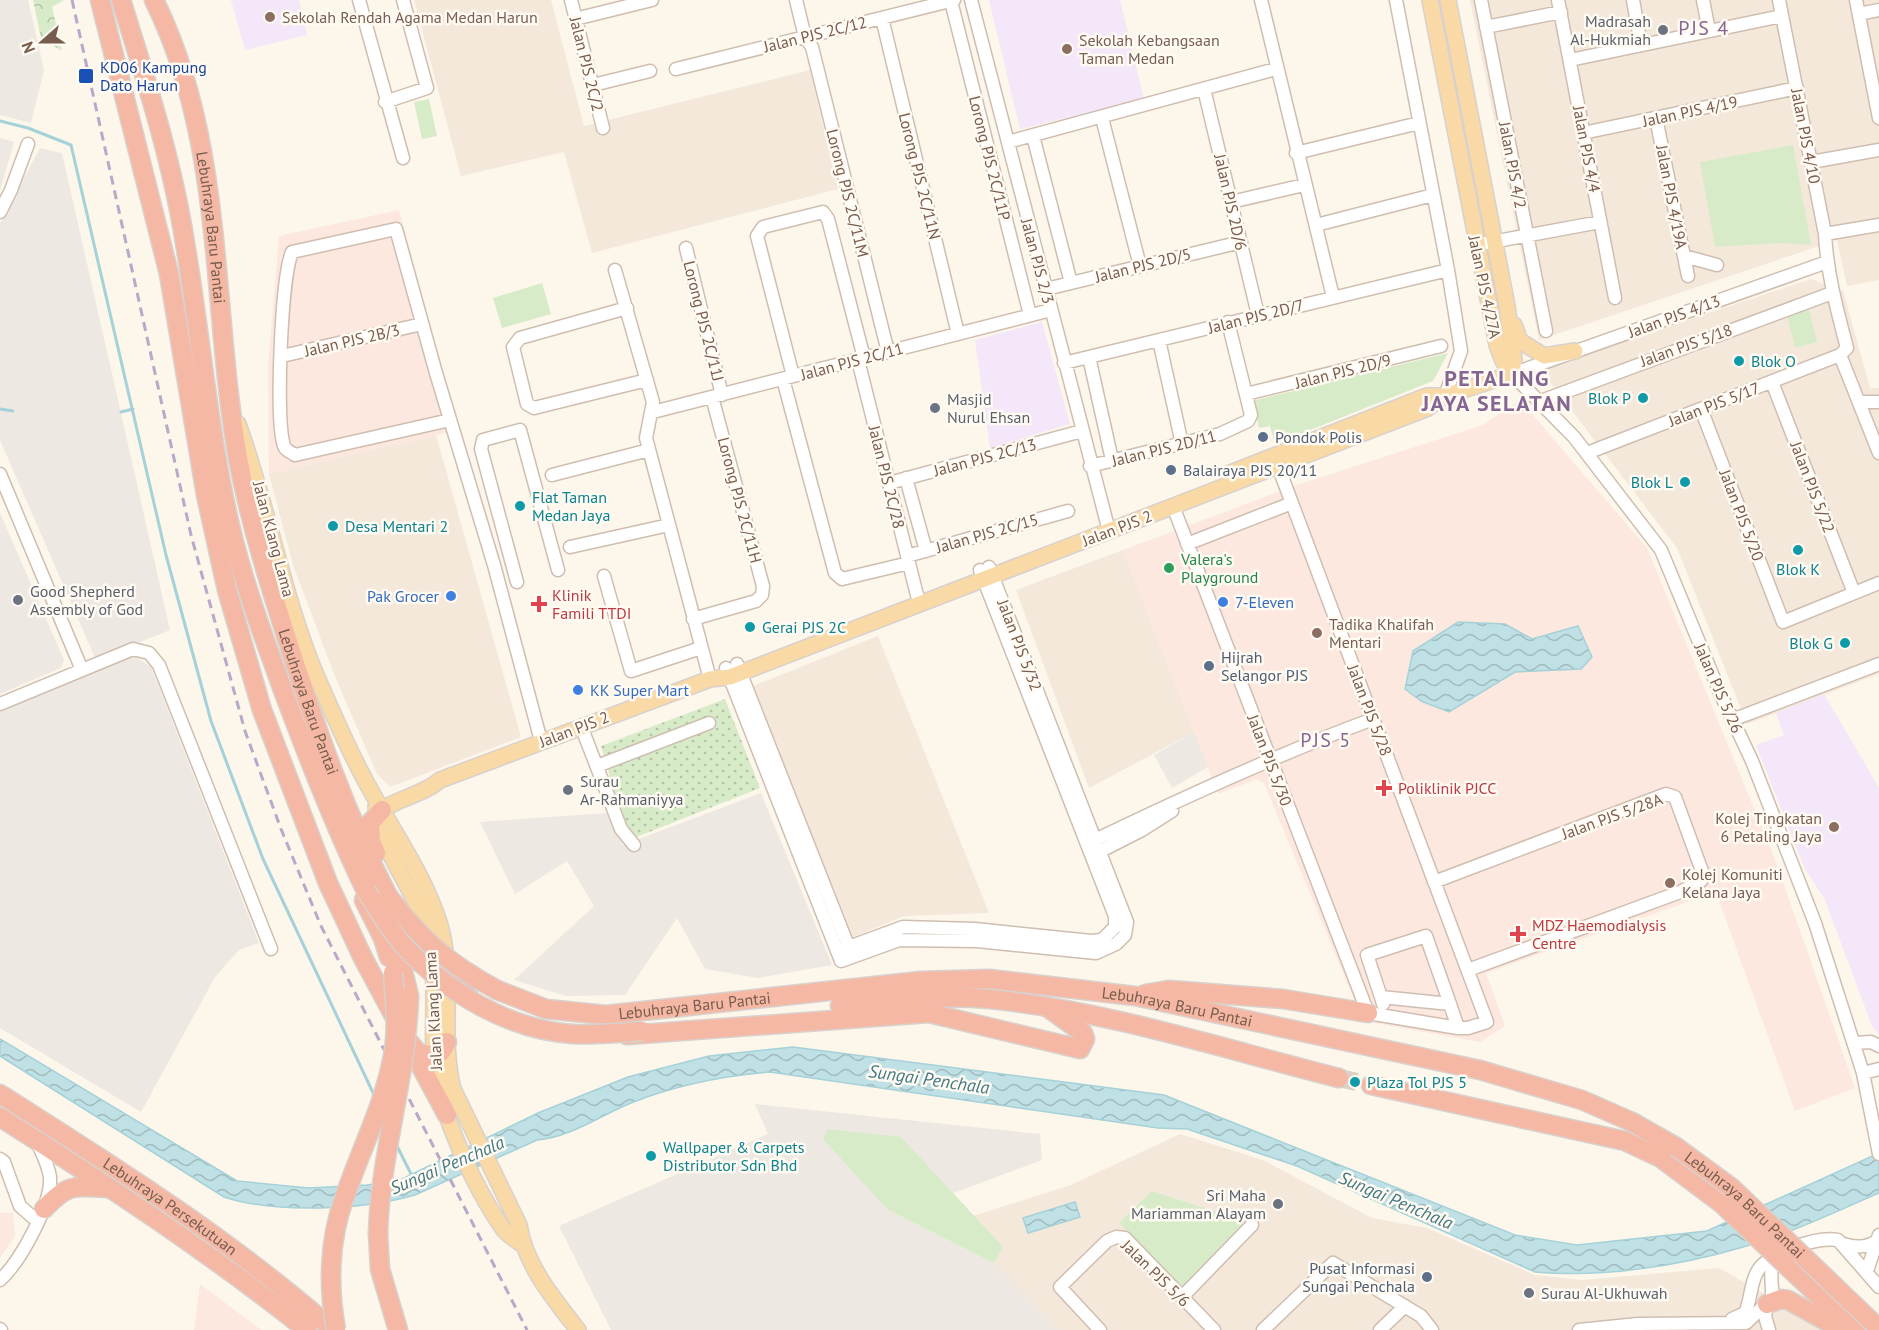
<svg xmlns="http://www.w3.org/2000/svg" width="1879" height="1330" font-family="'PT Sans',sans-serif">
	<defs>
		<pattern id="grass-dots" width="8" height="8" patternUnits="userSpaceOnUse" patternTransform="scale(1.5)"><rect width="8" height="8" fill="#d7ebc9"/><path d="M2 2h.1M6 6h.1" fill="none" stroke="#b3c2a5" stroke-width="1.8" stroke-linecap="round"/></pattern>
		<pattern id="forest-crowns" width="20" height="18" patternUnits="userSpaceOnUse" patternTransform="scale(1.5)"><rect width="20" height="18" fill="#d7ebc9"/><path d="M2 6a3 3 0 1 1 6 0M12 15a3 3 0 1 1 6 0" fill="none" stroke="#b3c2a5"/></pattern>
		<pattern id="water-waves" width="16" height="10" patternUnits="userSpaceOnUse" patternTransform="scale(1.5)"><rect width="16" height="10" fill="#bfe1e6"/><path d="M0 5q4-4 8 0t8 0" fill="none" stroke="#a0babd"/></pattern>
	</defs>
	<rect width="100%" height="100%" fill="#fcf6eb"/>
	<path fill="#f4e8da" d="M414 0H551L584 126 810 70 838 189 592 253 564 152 461 176Z
		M1470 0H1879V280L1847 286 1837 240 1539 340Z
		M1811 279 1843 291 1870 388H1879V674L1747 724 1677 548 1540 369Z
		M436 435 521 737 390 787 377 774 334 674 293 565 269 474Z
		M1123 550 1194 732 1089 788 1016 590Z
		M878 636 989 913 904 916 853 937 753 686Z
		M1180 1134 1263 1160 1372 1218 1427 1228 1535 1275 1582 1280 1719 1268 1828 1330H1059L994 1263 887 1209 951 1194 973 1216 1071 1185Z"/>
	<path fill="#fce8df" d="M399 210 459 430 269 474 268 366 279 236Z
		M1520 400 1647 548 1776 862 1855 1088 1795 1111 1716 892 1486 973 1505 1026 1480 1042 1363 1021 1264 783 1257 779 1218 794 1123 550 1297 485 1483 425Z
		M0 1213H13L15 1236 0 1258Z
		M200 1284 261 1330H194Z"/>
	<path fill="#eee8e3" d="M0 0H28L44 70 31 123 0 115Z
		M0 138 14 142 0 191Z
		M40 148 62 153 170 630 96 660 0 440V223Z
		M0 513 64 660 61 668 0 694Z
		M133 655 151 667 259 943 239 950 215 977 141 1112 0 1028V712Z
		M1194 732 1208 767 1172 788 1154 755Z
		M761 793 832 965 758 978 705 969 677 918 625 995 566 996 514 980 594 906 567 861 515 894 480 822 606 813 623 845Z
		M755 1104 1040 1134 1042 1160 951 1194 901 1137 887 1209 994 1263 1059 1330H611L559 1226 768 1134Z"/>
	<path fill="#f3e7f9" d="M231 0H299L307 35 245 50Z
		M989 0H1120L1144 99 1020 129Z
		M1042 322 1070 424 990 448 975 340Z
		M1824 694 1879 788V1034L1872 1026 1825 900 1804 867 1756 745 1784 735 1776 713Z"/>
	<path fill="url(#grass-dots)" d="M725 699 760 788 634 838 620 812 601 746Z"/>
	<path fill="url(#forest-crowns)" d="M33 0H64L52 7 62 51 41 38Z"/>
	<path fill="#d7ebc9" d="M429 99 437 136 422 139 414 102Z
		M1793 145 1811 245 1782 243 1715 247 1700 162Z
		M542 283 551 314 502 328 493 298Z
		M1809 309 1817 342 1795 348 1787 315Z
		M1448 353 1433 381 1275 444 1270 426 1259 428 1252 401Z
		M827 1129 901 1137 1003 1247 994 1263 887 1209 823 1139Z
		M1152 1191 1247 1222 1182 1287 1119 1223Z"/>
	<path fill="url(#water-waves)" stroke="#a5d1d8" stroke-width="1.5" d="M1458 622 1505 624 1532 639 1578 626 1592 657 1581 669 1515 672 1449 712 1421 701 1405 689 1413 651Z
		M0 1039 237 1181 309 1188 367 1185 398 1181 538 1113 628 1077 709 1056 793 1047 1164 1095 1515 1235 1577 1245 1707 1231 1879 1153V1193C1835 1212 1789 1234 1743 1247 1679 1266 1602 1278 1535 1272L1297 1166 1187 1129 1158 1128 770 1072C722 1076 676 1085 631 1103 599 1116 571 1137 537 1140L415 1195C362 1210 277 1214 224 1197L0 1056Z
		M1075 1202 1080 1217 1028 1233 1023 1218Z"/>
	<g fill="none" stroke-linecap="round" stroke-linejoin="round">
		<path stroke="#a5d1d8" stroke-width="3" d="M0 121 28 128 71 145 166 555 211 721 263 859 375 1097
			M0 409 13 411
			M121 412 133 409
			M396 1144 412 1176"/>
		<path stroke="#dbd0c4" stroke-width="18" stroke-dasharray="18 9" stroke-linecap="butt" d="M1339 1078 1371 1085"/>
		<defs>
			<path id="minor" d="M359 0 403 158
				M571 0 603 128
				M796 0 805 37 812 47 888 352
				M971 0 1109 531
				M1261 0 1333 297
				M1396 0 1448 270 1461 351 1445 396
				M1481 0 1546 331
				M1558 0 1615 298
				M1633 0 1641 45
				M1703 0 1709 31
				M1856 0 1879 118
				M951 1 1030 315
				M1859 14 1879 10
				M882 18 958 334
				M575 19 652 0
				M1486 27 1561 12
				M1570 60 1782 16
				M676 69 954 0
				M593 85 650 71
				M1204 89 1258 315
				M385 102 427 88 403 0
				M1102 118 1140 266
				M1656 118 1688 276
				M1583 133 1797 88
				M1033 136 1071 283
				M1008 142 1276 69
				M1296 153 1419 123
				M1811 162 1879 150
				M1231 202 1304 185
				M0 212 11 190 28 144
				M1316 225 1433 195
				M1825 234 1879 225
				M1476 245 1600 222
				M686 248 722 395
				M1684 256 1717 265
				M1827 262 1512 374 1574 437 1661 550 1720 693 1752 761 1815 923 1863 1073 1879 1154
				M615 270 653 402 646 438 710 679
				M1046 289 1241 242
				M627 308 520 338 513 347 527 404 534 408 647 380
				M1159 340 1182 444
				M1840 355 1879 453
				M282 356 422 324
				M1089 357 1112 460
				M858 360 917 595
				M1064 363 1448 270
				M793 376 757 236 763 227 823 212 828 219 864 358
				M783 379 835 573 842 579 909 563
				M1772 382 1854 593
				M1246 394 1441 346
				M1541 401 1832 293
				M1859 402H1879
				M1701 409 1783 622 1879 583
				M653 412 1051 310
				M450 420 295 455C289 451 284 450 283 442 276 413 281 279 292 252L396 229 436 373 494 565 541 741
				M1587 453 1840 355 1847 348C1837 310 1827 273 1825 234L1779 0
				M1090 466 1220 434 1248 421 1251 415 1228 322
				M0 474 82 670
				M552 475 649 450
				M906 478 926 551
				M889 483 1082 431
				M1173 506 1368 1013 1458 1028H1468L1487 1022 1278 466
				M1187 544 1292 503
				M570 547 669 525
				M907 556 1068 511
				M604 576 631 671 701 648
				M517 582 481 449 483 440 520 430 558 570
				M693 619 756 601 762 595 763 586 712 397
				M737 664 851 953
				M726 668 841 961 899 940 977 941 1096 953 1116 944 1125 935 1127 922 989 567
				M0 704 133 649 149 653 159 665 271 949
				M1732 720 1879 664
				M581 726 621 829 634 845
				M597 766 709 723
				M1089 843C1182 798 1276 755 1373 719
				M1095 854 1142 830 1172 811
				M1434 882 1658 797 1666 794 1675 797 1702 871 1701 881 1680 892 1468 970
				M838 951 903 927 975 929 1091 941 1102 940 1115 927V916L980 570
				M1381 997 1367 955 1426 936 1450 1004
				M1383 1004 1381 997 1450 1004 1458 1028
				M1854 1043 1871 1042 1879 1046
				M1863 1073 1879 1069
				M0 1159 4 1162 20 1206 37 1221
				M1843 1244C1856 1248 1867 1248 1878 1240
				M1867 1271 1879 1235
				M0 1280C20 1262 52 1204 50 1177 48 1164 42 1153 37 1142
				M1182 1297 1252 1225
				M1767 1304 1765 1316 1769 1330
				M1732 1319 1745 1313C1751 1300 1750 1285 1757 1272 1767 1253 1817 1236 1838 1240L1879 1287
				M0 1329 1 1330
				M1100 1330 1060 1287 1107 1241 1116 1237 1125 1238 1214 1330
				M1263 1330 1333 1263 1421 1316 1432 1330
				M1380 1330 1405 1306
				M1579 1330 1638 1324 1746 1323 1772 1298C1773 1278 1767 1273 1778 1254"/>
			<path id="major" d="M1430 0 1497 345 1503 361 1512 374
				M1448 0 1507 306 1514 359 1512 374
				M1514 325 1520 341 1544 356 1575 351
				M238 424C268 506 282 594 316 675 331 709 346 745 364 778 389 826 422 870 439 922 456 977 439 1034 453 1089L519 1225C525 1265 554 1299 578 1330
				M1228 474 1427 396H1445
				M376 807C378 846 413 887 425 925 439 968 432 1013 434 1057 436 1106 475 1189 504 1230 508 1235 516 1240 522 1244
				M382 810C400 797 423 795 440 780L710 679 730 677 1428 408 1445 396 1512 374"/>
			<g id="highway">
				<path d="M100 0 169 274 206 495 227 590 262 710 328 883 363 958 447 1115"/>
				<path d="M121 0C146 80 172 160 185 243 202 343 209 444 234 542 248 596 268 649 287 701 311 765 336 829 366 891"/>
				<path id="s1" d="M154 0C225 143 211 305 238 458 250 523 270 586 290 648 318 734 347 817 388 896"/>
				<path d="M376 853 371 842 370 823 382 810"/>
				<path d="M364 900 383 938 389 957"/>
				<path d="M393 931 409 996"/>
				<path d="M448 970 469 997"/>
				<path id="s2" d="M497 990 546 1009 606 1015 921 981 989 979 1135 996 1480 1070 1582 1100 1632 1122 1676 1147"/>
				<path d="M1145 994 1169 990 1283 999 1368 1013"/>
				<path d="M840 1006C889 1000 939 995 989 999 1108 1011 1224 1049 1339 1078"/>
				<path d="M627 1035 929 1013 1080 1049 1085 1039 1083 1033 1047 1007"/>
				<path d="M410 1043 418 1053 434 1056 442 1051 447 1042"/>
				<path d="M1371 1085 1625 1141 1661 1158 1721 1203"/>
				<path id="s3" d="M0 1094C115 1167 231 1240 333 1330"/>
				<path d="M0 1117C106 1184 209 1252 307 1330"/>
				<path d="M44 1209C68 1183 75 1186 108 1188"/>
				<path d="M378 1234 380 1269 398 1330"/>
				<path d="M1786 1265 1855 1330"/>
				<path d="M1767 1304 1781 1299 1788 1300 1842 1330"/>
			</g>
		</defs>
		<use href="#minor" stroke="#cfbeb0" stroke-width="15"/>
		<use href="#major" stroke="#d9d1cd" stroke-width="18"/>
		<use href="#highway" stroke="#d9d1cd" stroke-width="21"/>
		<use href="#minor" stroke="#fff" stroke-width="12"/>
		<use href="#major" stroke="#f9d9a6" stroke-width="15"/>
		<use href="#highway" stroke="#f5b8a4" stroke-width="18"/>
		<path stroke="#b9a8c8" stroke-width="3" stroke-dasharray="9 6" stroke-linecap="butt" d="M72 0 191 535 245 731 281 829 321 926 527 1330"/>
		<defs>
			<g id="highway-bridge">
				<path d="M366 891C378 909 390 931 405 947 448 993 509 1030 573 1034 596 1035 619 1033 642 1031"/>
				<path d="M388 896C423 942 448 963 497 990"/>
				<path id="s4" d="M1676 1147 1732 1188 1873 1323"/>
				<path d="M1721 1203 1786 1265"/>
				<path d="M378 1234C380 1154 407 1077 409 996"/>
				<path d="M336 1330C328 1287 329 1240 344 1199 360 1151 384 1105 393 1056 398 1029 395 1000 393 973"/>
			</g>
		</defs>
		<use href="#highway-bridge" stroke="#d9d1cd" stroke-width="21" stroke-linecap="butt"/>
		<use href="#highway-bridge" stroke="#f5b8a4" stroke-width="18"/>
	</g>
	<g fill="#8d6e63" stroke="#fffaf2" stroke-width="2">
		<circle cx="270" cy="17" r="6"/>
		<circle cx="1067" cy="49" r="6"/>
		<circle cx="1317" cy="633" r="6"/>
		<circle cx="1834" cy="827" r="6"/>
		<circle cx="1670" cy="883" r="6"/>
	</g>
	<g fill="#6b7280" stroke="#fffaf2" stroke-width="2">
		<circle cx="1663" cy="30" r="6"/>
		<circle cx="935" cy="408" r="6"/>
		<circle cx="18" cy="600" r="6"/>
		<circle cx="568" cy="790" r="6"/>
		<circle cx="1278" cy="1204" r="6"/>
		<circle cx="1529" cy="1293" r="6"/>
	</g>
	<rect fill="#1a4fb4" stroke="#fffaf2" stroke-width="2" x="78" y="68" width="16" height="16" rx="3"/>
	<g fill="#0f9aa8" stroke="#fffaf2" stroke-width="2">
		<circle cx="1739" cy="361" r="6"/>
		<circle cx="1643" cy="398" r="6"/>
		<circle cx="1685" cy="482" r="6"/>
		<circle cx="520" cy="506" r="6"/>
		<circle cx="333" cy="526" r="6"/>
		<circle cx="1798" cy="550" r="6"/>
		<circle cx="750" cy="627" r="6"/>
		<circle cx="1845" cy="643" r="6"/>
		<circle cx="1355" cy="1082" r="6"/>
		<circle cx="651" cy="1156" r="6"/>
	</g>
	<g fill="#5c6f8a" stroke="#fffaf2" stroke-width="2">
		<circle cx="1263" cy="437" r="6"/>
		<circle cx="1171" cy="470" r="6"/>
		<circle cx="1209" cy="666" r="6"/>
		<circle cx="1427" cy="1277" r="6"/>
	</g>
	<circle fill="#2e9e5b" stroke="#fffaf2" stroke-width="2" cx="1169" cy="568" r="6"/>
	<g fill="#3f7fe0" stroke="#fffaf2" stroke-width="2">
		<circle cx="451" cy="596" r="6"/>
		<circle cx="1223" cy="602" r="6"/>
		<circle cx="578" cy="690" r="6"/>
	</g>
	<g fill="#e0444e" stroke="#fffaf2" stroke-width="2">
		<path d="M536 595h6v6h6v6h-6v6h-6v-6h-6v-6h6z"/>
		<path d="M1381 779h6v6h6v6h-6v6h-6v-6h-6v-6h6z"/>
		<path d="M1515 925h6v6h6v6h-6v6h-6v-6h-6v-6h6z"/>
	</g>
	<g text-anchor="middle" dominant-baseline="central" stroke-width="5" stroke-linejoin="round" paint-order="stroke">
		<g font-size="16" fill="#785e54" stroke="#fffaf2" text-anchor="start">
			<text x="282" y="17">Sekolah Rendah Agama Medan Harun</text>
			<text x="1079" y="40">Sekolah Kebangsaan<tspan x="1079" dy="18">Taman Medan</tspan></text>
			<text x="1329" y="624">Tadika Khalifah<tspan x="1329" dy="18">Mentari</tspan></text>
			<text x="1822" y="818" text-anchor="end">Kolej Tingkatan<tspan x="1822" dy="18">6 Petaling Jaya</tspan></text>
			<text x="1682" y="874">Kolej Komuniti<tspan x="1682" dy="18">Kelana Jaya</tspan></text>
		</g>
		<g font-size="16" fill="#5b616d" stroke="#fffaf2" text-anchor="start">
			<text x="1651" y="21" text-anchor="end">Madrasah<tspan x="1651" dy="18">Al-Hukmiah</tspan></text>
			<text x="947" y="399">Masjid<tspan x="947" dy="18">Nurul Ehsan</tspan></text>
			<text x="30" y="591">Good Shepherd<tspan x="30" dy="18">Assembly of God</tspan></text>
			<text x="580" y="781">Surau<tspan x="580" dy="18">Ar-Rahmaniyya</tspan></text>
			<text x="1266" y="1195" text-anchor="end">Sri Maha<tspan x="1266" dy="18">Mariamman Alayam</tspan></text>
			<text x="1541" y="1293">Surau Al-Ukhuwah</text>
		</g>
		<g font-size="16" fill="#785c4e" stroke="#fffaf2">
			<text transform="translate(815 34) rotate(-14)">Jalan PJS 2C/12</text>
			<text transform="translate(587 64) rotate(76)">Jalan PJS 2C/2</text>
			<text transform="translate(1690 111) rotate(-12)">Jalan PJS 4/19</text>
			<text transform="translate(1806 136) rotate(79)">Jalan PJS 4/10</text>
			<text transform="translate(1587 149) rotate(79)">Jalan PJS 4/4</text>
			<text transform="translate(990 158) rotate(76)">Lorong PJS 2C/11P</text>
			<text transform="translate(1513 165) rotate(79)">Jalan PJS 4/2</text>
			<text transform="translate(920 176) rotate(76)">Lorong PJS 2C/11N</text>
			<text transform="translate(848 193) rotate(76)">Lorong PJS 2C/11M</text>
			<text transform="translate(1672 197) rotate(79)">Jalan PJS 4/19A</text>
			<text transform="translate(1231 202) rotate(77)">Jalan PJS 2D/6</text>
			<text stroke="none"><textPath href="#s1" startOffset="236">Lebuhraya Baru Pantai</textPath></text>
			<text transform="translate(1038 261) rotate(75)">Jalan PJS 2/3</text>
			<text transform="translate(1143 265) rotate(-14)">Jalan PJS 2D/5</text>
			<text transform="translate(1485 287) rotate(78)">Jalan PJS 4/27A</text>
			<text transform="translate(1256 316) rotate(-14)">Jalan PJS 2D/7</text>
			<text transform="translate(1674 316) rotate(-20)">Jalan PJS 4/13</text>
			<text transform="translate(704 321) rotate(76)">Lorong PJS 2C/11J</text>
			<text transform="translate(352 340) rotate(-13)">Jalan PJS 2B/3</text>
			<text transform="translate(1686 345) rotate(-20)">Jalan PJS 5/18</text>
			<text transform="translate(852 361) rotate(-15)">Jalan PJS 2C/11</text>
			<text transform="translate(1343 371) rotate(-14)">Jalan PJS 2D/9</text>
			<text transform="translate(1714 404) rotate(-21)">Jalan PJS 5/17</text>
			<text transform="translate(1164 448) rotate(-14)">Jalan PJS 2D/11</text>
			<text transform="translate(985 457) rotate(-15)">Jalan PJS 2C/13</text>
			<text transform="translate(887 477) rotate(76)">Jalan PJS 2C/28</text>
			<text transform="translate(1813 487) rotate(69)">Jalan PJS 5/22</text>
			<text transform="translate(740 500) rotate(75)">Lorong PJS 2C/11H</text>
			<text transform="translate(1742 515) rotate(69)">Jalan PJS 5/20</text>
			<text transform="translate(1117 528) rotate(-21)">Jalan PJS 2</text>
			<text transform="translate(987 533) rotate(-16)">Jalan PJS 2C/15</text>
			<text transform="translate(274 539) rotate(75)">Jalan Klang Lama</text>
			<text transform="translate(1020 645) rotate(69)">Jalan PJS 5/32</text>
			<text transform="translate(1719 688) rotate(66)">Jalan PJS 5/26</text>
			<text stroke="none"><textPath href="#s1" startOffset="722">Lebuhraya Baru Pantai</textPath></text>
			<text transform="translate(1370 710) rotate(69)">Jalan PJS 5/28</text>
			<text transform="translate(574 729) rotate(-21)">Jalan PJS 2</text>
			<text transform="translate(1270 760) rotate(69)">Jalan PJS 5/30</text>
			<text transform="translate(1612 816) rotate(-20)">Jalan PJS 5/28A</text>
			<text stroke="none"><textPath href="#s2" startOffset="202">Lebuhraya Baru Pantai</textPath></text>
			<text stroke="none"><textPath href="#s2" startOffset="688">Lebuhraya Baru Pantai</textPath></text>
			<text transform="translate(433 1011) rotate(-93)">Jalan Klang Lama</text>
			<text stroke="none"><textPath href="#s3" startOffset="204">Lebuhraya Persekutuan</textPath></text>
			<text stroke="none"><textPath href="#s4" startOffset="90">Lebuhraya Baru Pantai</textPath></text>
			<text transform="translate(1156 1273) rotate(44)">Jalan PJS 5/6</text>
		</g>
		<g font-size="16" fill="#164399" stroke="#fffaf2" text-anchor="start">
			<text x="100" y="67">KD06 Kampung<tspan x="100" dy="18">Dato Harun</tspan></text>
		</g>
		<g font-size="16" fill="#0d838f" stroke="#fffaf2" text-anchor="start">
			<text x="1751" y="361">Blok O</text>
			<text x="1631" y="398" text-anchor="end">Blok P</text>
			<text x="1673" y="482" text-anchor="end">Blok L</text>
			<text x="532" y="497">Flat Taman<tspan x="532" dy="18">Medan Jaya</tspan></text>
			<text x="345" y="526">Desa Mentari 2</text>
			<text x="1798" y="569" text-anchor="middle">Blok K</text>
			<text x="762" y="627">Gerai PJS 2C</text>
			<text x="1833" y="643" text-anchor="end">Blok G</text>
			<text x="1367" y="1082">Plaza Tol PJS 5</text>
			<text x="663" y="1147">Wallpaper &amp; Carpets<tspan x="663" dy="18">Distributor Sdn Bhd</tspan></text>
		</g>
		<g font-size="16" fill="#4e5e75" stroke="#fffaf2" text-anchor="start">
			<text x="1275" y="437">Pondok Polis</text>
			<text x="1183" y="470">Balairaya PJS 20/11</text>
			<text x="1221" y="657">Hijrah<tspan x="1221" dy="18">Selangor PJS</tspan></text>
			<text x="1415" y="1268" text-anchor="end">Pusat Informasi<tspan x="1415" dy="18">Sungai Penchala</tspan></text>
		</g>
		<g font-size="16" fill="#27864d" stroke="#fffaf2" text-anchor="start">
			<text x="1181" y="559">Valera's<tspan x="1181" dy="18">Playground</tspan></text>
		</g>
		<g font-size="16" fill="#be3a42" stroke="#fffaf2" text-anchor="start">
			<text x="552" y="595">Klinik<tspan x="552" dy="18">Famili TTDI</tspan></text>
			<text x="1398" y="788">Poliklinik PJCC</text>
			<text x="1532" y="925">MDZ Haemodialysis<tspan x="1532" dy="18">Centre</tspan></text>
		</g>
		<g font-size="16" fill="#366cbe" stroke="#fffaf2" text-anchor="start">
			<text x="439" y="596" text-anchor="end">Pak Grocer</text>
			<text x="1235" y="602">7-Eleven</text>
			<text x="590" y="690">KK Super Mart</text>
		</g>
		<g font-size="18" font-style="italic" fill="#447983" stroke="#fffaf2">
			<text transform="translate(929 1079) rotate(8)">Sungai Penchala</text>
			<text transform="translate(447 1165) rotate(-23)">Sungai Penchala</text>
			<text transform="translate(1396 1200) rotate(23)">Sungai Penchala</text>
		</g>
		<g font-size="20" letter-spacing="1.5" fill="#846693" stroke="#fffaf2">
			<text x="1704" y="28">PJS 4</text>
			<text x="1326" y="740">PJS 5</text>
		</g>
		<g font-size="22" font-weight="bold" letter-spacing="1.5" fill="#846693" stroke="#fffaf2">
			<text x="1497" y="378">PETALING<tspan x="1497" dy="25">JAYA SELATAN</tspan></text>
		</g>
	</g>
	<g transform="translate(42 42) rotate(249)" stroke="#fffaf2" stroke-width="4.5" paint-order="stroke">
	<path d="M0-4.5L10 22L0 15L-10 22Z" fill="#785c4e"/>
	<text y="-9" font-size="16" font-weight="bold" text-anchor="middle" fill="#785c4e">N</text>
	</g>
</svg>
